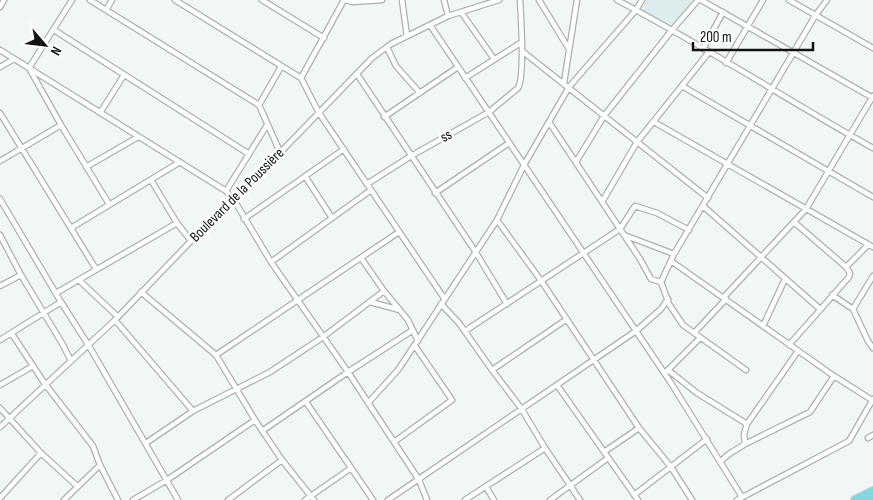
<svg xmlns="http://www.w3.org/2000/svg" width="873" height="500" font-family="'Sofia Sans Condensed',sans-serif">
	<rect width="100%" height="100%" fill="#f1f7f7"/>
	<path fill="#ddedee" d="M646 0H695L673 27 640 10Z"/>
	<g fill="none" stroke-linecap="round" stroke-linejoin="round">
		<defs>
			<path id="street" d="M72 0 29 68 61 125 109 204
				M90 0 259 105
				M175 0 301 78 319 113 444 298
				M262 0 324 38
				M345 0 352 2 382 0
				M402 0 407 36
				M444 0 448 16
				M539 0 569 49
				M617 0C705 46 787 100 873 148
				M701 0 873 98
				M789 0 873 48
				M0 7 4 0
				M106 10 112 0
				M461 12 494 59
				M430 25 671 383 742 497
				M54 30 249 154
				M387 47 396 66 420 93
				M703 49 723 12
				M0 50 226 191 234 200 271 262 348 372 419 480 427 500
				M522 51 708 198
				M726 63 763 0
				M0 67 14 59
				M357 74 475 251 507 304
				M301 78 344 0
				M465 78 522 42
				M564 83 577 0
				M682 86 873 197
				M0 113 96 269
				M100 113 124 75
				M384 117 458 67
				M549 122 640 259 651 279 661 282
				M654 122 873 247
				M280 152 259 105 281 67
				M0 161 61 125
				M576 162 604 116 672 30 698 0
				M86 167 138 137
				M305 176 332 218
				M151 180 177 223
				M367 184 411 156 489 112 518 88C525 76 521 17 520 0
				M226 191 267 125
				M435 193 509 143
				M0 199 61 302 89 346 178 500
				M602 202 637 142 709 52
				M703 206 820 309
				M244 219 344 149
				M497 220 542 282 639 428 671 467 692 500
				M71 228 180 162
				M0 235 21 275 63 345 71 361
				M624 235 674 254
				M361 258 384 291 408 320 418 341
				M671 261 834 376 872 400
				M271 262 371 190
				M846 267 868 245
				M79 280 118 317
				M0 286 21 275
				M141 292 216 355 255 420 282 460 314 500
				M56 293 177 223 191 241
				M832 295 853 309 868 341 873 348
				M724 297 806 209 873 96
				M370 302 400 310
				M441 304 459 323 492 370 521 408 545 448 580 500
				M853 309 873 276
				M115 320 193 411
				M763 326 785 279
				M465 331 620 229 635 206 657 213 689 230
				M694 333 726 299
				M12 334 45 384 93 446 100 465 118 500
				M0 340 61 302
				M789 345 849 277 850 273 846 267 794 222
				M216 355 399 232
				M492 370 567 319
				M668 370 697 393 747 424
				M746 370 683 325 669 304 661 282 674 254 815 16 827 0
				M667 371 700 338
				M0 385 33 366
				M557 385 638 500
				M306 402 373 500
				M368 403 398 370 497 220 524 165 569 87 636 10 642 0
				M0 408 41 453 77 486
				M0 427 115 320 191 241 234 200 372 58 391 44 448 16 499 0
				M262 431 348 372 413 330
				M868 438 873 435
				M394 442 452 400 415 346
				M146 443 193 411 270 372 323 337 384 291
				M745 444 744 434 747 424 798 351
				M604 452 639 428
				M721 461 729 454 745 444 810 412 834 376
				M486 487 494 500
				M634 495 707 439
				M0 498 41 453
				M64 500 100 465
				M133 500 167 480 255 420
				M228 500 282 460
				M305 500 351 468
				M388 500 636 331 661 309 668 299
				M465 500 545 448
				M550 500 608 458
				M737 500 849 441 873 399"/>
			<path id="primary" d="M855 500 873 491
				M869 500 873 498"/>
		</defs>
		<use href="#street" stroke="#abb0b1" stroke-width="7"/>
		<use href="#primary" stroke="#cfd0d0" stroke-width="10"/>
		<use href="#street" stroke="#fff" stroke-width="4.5"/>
		<use href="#primary" stroke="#82d6dd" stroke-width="8"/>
	</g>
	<g text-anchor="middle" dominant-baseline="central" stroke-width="5" stroke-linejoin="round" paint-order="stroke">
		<g font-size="15" fill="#111313" stroke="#fff">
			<text transform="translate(446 136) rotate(-30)">ss</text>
			<text transform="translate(237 195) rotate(-45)">Boulevard de la Poussière</text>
		</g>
	</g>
	<g transform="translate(45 45) rotate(118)" stroke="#ffffff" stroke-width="4" paint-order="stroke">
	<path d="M0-4L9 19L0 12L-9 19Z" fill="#111313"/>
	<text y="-8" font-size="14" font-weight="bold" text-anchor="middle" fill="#111313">N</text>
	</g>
	<path d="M693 42v8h120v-8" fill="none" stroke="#111313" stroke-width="2.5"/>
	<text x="700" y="42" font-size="15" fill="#111313" stroke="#ffffff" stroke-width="4" paint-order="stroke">200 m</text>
</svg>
